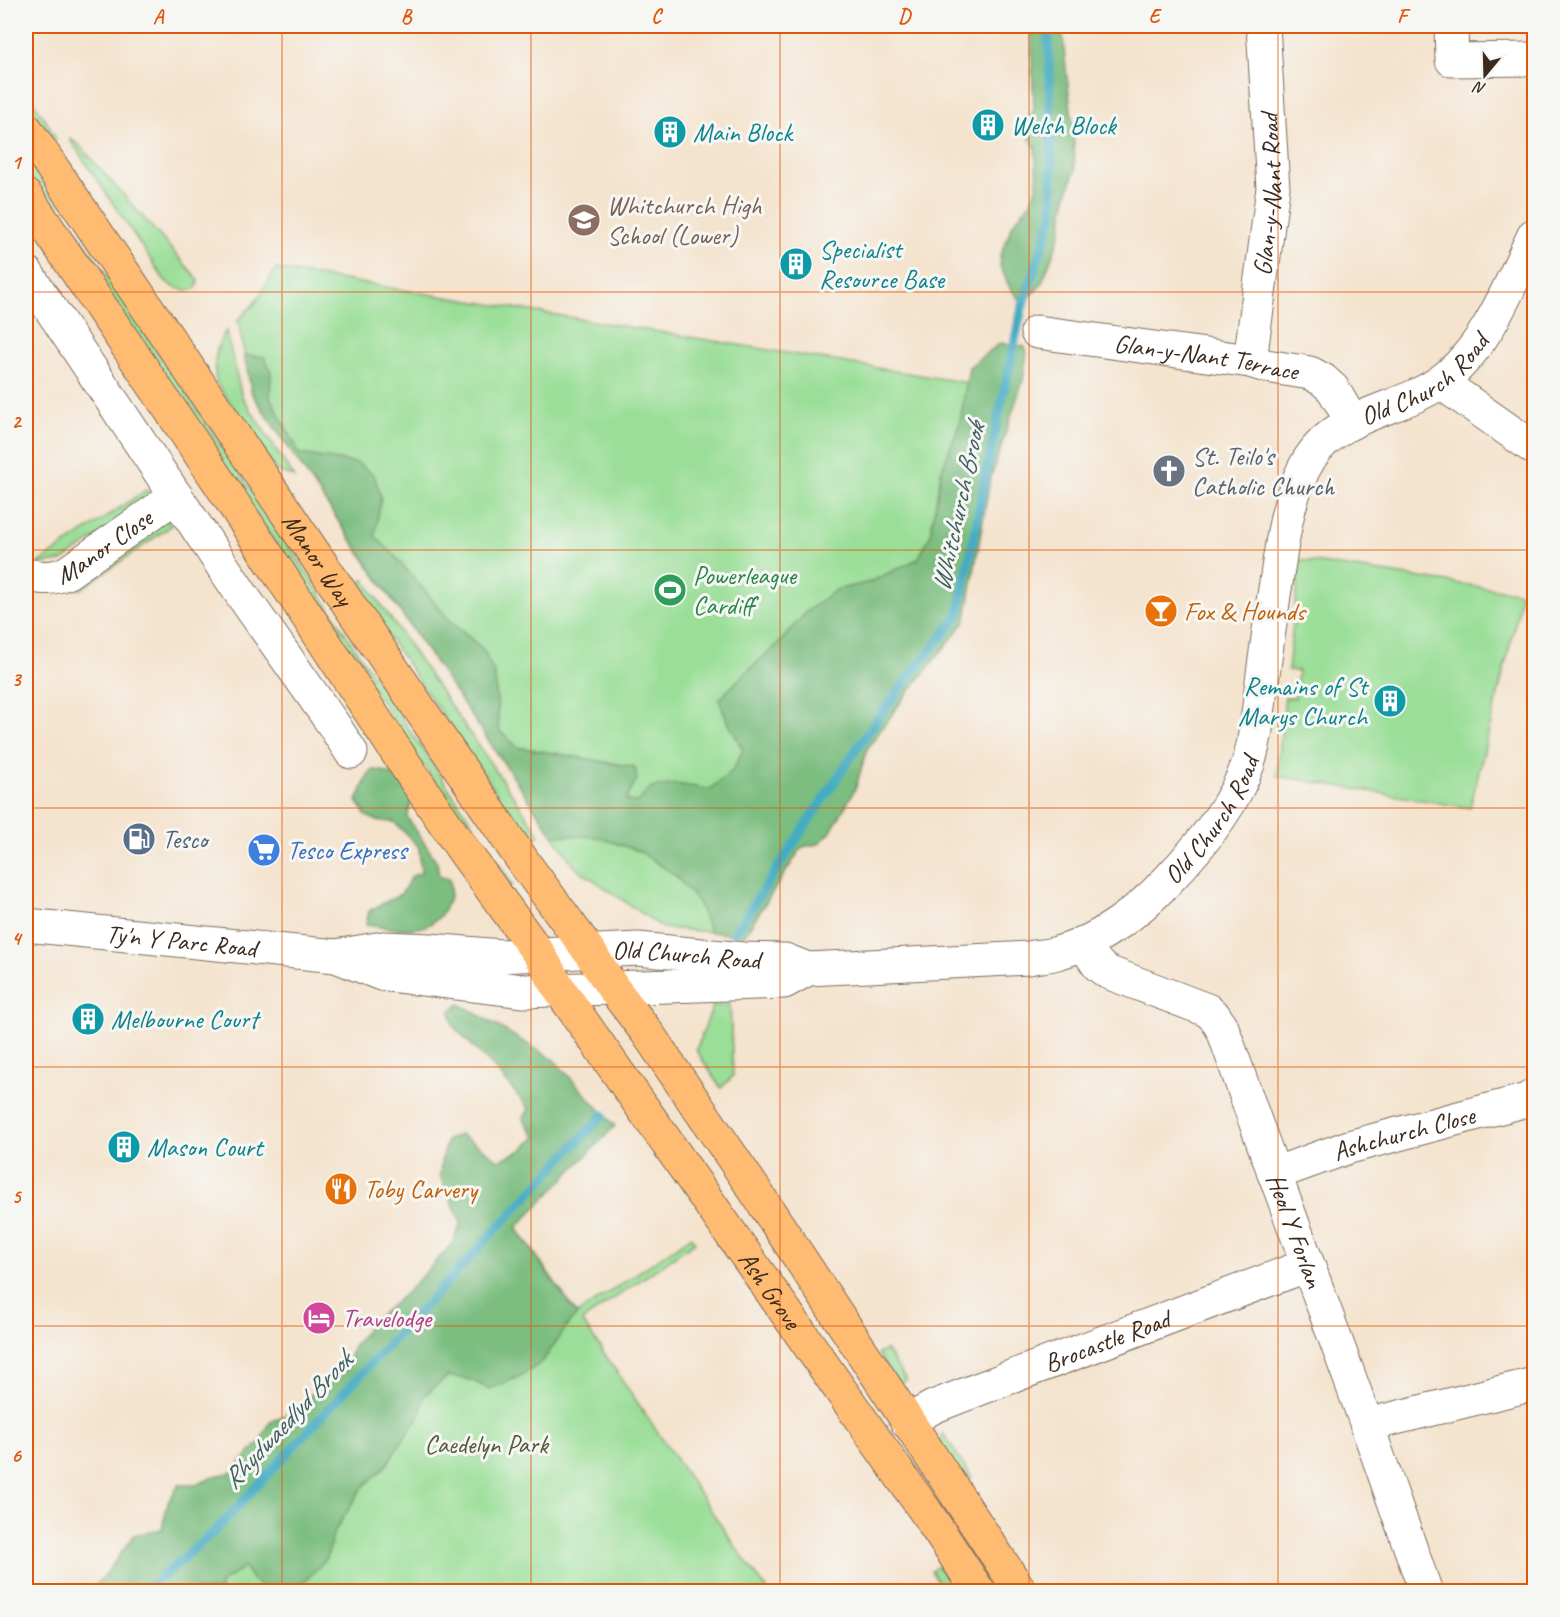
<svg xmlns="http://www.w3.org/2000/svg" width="1560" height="1617" font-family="Caveat,sans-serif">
	<rect width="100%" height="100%" fill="#f6f6f2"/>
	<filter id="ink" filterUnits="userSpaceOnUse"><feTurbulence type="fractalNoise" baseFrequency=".0167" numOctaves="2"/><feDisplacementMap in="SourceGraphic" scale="12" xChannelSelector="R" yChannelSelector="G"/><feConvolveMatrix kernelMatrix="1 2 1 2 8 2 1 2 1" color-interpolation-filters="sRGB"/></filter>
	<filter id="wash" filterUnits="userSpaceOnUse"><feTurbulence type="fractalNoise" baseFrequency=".008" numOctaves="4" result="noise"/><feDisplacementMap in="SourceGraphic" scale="24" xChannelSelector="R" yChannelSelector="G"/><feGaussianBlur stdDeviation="1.35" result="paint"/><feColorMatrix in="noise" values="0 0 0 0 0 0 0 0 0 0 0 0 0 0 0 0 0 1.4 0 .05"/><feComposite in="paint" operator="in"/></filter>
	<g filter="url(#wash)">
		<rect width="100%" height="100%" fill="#f4e3cd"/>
		<path fill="#9ade97" stroke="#6a845a" stroke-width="1.5" d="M26 91 46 121 56 139 52 142 26 103Z
			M69 138 79 145 198 279C200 297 177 290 168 283 165 281 163 278 161 275Z
			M26 156 294 553 354 647 512 883V886L506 887 26 171Z
			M276 269 993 387 950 610 725 933 663 928 575 867 371 569 252 394 238 320 255 303Z
			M226 331 242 397 294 477 275 470 216 382C213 363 215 347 226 331Z
			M146 490 152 498 62 561 37 564Z
			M165 518 171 526 81 589H56Z
			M1300 560 1521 593 1517 616 1470 808 1277 776 1285 697 1295 698 1298 671 1288 670Z
			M364 580 540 835 530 841 376 619 358 583Z
			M730 1004 733 1076 721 1088 696 1050 713 1006Z
			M501 1205 577 1314 692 1236 695 1242 582 1321 737 1549 768 1591 124 1592 326 1401Z
			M886 1350 906 1380 898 1384 878 1354Z
			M943 1433 972 1478 964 1483 940 1445Z
			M938 1566 955 1591H945L931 1571Z"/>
		<path fill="#7bbd80" stroke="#5b744f" stroke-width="1.5" d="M1032 26H1062L1066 69 1073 125 1075 170 1066 198 1060 236 1041 285 1029 297 1019 299 1010 288 1000 266V256L1013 224 1030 203 1037 186 1035 146 1027 135V120L1034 110 1032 65Z
			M1000 343 1025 347 1027 353 1023 380 990 480 966 618 964 623 906 695 867 749 856 787 848 802 830 833 818 844 802 847 744 936 710 932 698 902 676 876 639 851 597 837 553 835 252 394 244 355 264 357 271 372 270 397 300 454 357 463 374 475 381 497 375 536 395 556 452 623 483 649 495 675 499 730 517 747 635 767 637 779 626 800 637 803 651 788 676 784 710 789 732 771 743 750 727 720 719 700 742 676 782 640 807 611 836 590 870 582 918 559 930 536 941 472 960 422 969 367Z
			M373 770 383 771 398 778 410 795 411 805 407 817 437 862 439 876 449 879C452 888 451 897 446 906 431 939 395 928 366 925L369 911 401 894 412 876 421 873 419 847 394 822 378 821 366 816 357 801 368 775Z
			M460 1004 553 1059 615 1126 516 1228 577 1315C563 1327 556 1345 543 1360 532 1372 505 1384 489 1389L471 1380 448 1376 424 1396 420 1414 386 1466 362 1488 333 1534 327 1558 305 1581 269 1591 253 1580 244 1567 220 1584V1591H88L103 1578 134 1535 162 1529 168 1502 179 1485H196L218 1475 231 1473 260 1442 270 1422C294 1413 308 1399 325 1380L339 1379 346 1369 353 1347 372 1322 406 1293 453 1243 461 1223 440 1175 441 1163 447 1140 460 1135 477 1145 499 1160 520 1151 536 1137 523 1119 529 1109 500 1074 453 1026 450 1011Z"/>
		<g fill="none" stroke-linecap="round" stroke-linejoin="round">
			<path stroke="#44acc3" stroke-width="9" d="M734 934 859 745 898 691 958 616 985 478 1022 308 1053 214 1048 26
				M144 1592 215 1531 603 1115"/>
		</g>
	</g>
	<g filter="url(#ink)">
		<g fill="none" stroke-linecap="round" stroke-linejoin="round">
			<defs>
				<g id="minor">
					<path d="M1451 26 1452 60 1534 59"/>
					<path d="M26 272 242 595 333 724 351 752"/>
					<path id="s1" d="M1037 332 1250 361 1266 366 1310 373 1323 380 1333 389 1352 422"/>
					<path id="s2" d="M1250 361 1273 188 1263 26"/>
					<path d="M1440 382 1534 448"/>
					<path id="s3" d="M26 575C43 578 51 580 68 572L176 496"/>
					<path id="s4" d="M26 925 336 956 383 948 430 950 501 956 638 949 743 959 785 960 808 969"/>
					<path id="s5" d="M1083 943 1098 965 1107 972 1207 1010 1215 1017 1223 1030 1254 1118 1367 1425 1426 1592"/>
					<path id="s6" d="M336 956 381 974 524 991 784 982 808 969 1029 958C1038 956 1048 956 1057 953 1099 942 1138 912 1167 881 1198 849 1233 807 1248 764 1256 740 1258 714 1261 689 1266 652 1271 614 1277 576 1283 536 1288 493 1310 458 1340 412 1399 411 1440 382 1487 348 1509 286 1534 235"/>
					<path id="s7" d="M1274 1174 1349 1147 1527 1100 1534 1095"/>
					<path id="s8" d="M907 1422 933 1407 979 1389 1308 1265"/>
					<path d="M1367 1425 1534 1384"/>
				</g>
				<g id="highway">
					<path id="s9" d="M26 129 525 864 589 951 613 988 646 1031 756 1192 1021 1592"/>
					<path id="s10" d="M26 196 219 482 404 763 463 850 539 954 560 990 926 1512 979 1592"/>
				</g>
			</defs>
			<use href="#minor" stroke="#7c6b5b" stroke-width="35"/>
			<use href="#highway" stroke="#7c6b5b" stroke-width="35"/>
			<use href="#minor" stroke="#fff" stroke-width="33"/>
			<use href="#highway" stroke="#febb71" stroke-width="33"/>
		</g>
	</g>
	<path fill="none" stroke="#df570d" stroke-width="1.5" stroke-opacity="0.55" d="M282 26V1592M531 26V1592M780 26V1592M1029 26V1592M1278 26V1592M26 292H1534M26 550H1534M26 808H1534M26 1067H1534M26 1326H1534"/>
	<defs>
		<symbol id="building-disc" viewBox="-11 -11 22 22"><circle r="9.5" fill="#0f9aa8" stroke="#f6f6f2"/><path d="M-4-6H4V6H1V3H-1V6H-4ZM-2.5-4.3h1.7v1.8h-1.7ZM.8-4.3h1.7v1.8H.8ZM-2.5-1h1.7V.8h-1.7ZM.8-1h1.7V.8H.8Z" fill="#fff"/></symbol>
		<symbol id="school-disc" viewBox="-11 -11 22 22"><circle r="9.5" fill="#8d6e63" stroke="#f6f6f2"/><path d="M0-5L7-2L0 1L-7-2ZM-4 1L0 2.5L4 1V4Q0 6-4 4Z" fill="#fff"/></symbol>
		<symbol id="church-disc" viewBox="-11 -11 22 22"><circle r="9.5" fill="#6b7280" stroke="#f6f6f2"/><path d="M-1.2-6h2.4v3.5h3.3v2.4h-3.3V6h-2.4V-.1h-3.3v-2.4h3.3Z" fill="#fff"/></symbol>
		<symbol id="stadium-disc" viewBox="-11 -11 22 22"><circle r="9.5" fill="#2e9e5b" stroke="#f6f6f2"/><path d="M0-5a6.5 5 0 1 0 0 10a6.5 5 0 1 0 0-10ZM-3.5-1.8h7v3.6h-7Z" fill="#fff"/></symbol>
		<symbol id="bar-disc" viewBox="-11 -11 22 22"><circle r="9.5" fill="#e8710a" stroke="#f6f6f2"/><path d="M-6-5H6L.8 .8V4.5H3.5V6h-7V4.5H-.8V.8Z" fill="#fff"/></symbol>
		<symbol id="fuel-disc" viewBox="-11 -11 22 22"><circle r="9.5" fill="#5c6f8a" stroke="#f6f6f2"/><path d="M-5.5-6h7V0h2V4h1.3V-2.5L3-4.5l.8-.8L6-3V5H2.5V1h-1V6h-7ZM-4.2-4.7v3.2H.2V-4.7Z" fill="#fff"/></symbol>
		<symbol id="supermarket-disc" viewBox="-11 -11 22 22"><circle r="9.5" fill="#3f7fe0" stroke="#f6f6f2"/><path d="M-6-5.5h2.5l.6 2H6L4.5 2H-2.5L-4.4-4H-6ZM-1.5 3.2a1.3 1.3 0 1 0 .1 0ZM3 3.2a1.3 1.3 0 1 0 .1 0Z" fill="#fff"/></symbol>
		<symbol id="restaurant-disc" viewBox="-11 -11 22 22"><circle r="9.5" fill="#e8710a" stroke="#f6f6f2"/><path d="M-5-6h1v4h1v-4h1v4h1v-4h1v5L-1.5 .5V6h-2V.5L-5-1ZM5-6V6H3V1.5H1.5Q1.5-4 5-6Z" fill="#fff"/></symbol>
		<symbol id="hotel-disc" viewBox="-11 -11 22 22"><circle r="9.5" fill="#d1479c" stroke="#f6f6f2"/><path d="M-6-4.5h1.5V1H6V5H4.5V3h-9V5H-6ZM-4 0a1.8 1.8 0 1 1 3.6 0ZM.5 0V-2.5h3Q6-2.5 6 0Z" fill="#fff"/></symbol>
	</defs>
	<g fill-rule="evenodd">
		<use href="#building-disc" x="969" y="106" width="38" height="38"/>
		<use href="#building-disc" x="651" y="113" width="38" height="38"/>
		<use href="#school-disc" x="565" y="201" width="38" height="38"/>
		<use href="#building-disc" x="777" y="245" width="38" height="38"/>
		<use href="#church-disc" x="1150" y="452" width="38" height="38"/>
		<use href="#stadium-disc" x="651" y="571" width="38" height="38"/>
		<use href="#bar-disc" x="1142" y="592" width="38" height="38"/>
		<use href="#building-disc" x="1371" y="682" width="38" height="38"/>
		<use href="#fuel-disc" x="120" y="820" width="38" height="38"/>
		<use href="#supermarket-disc" x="245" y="831" width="38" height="38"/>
		<use href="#building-disc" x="69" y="1000" width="38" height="38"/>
		<use href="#building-disc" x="105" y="1128" width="38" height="38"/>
		<use href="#restaurant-disc" x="322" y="1170" width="38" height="38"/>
		<use href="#hotel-disc" x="300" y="1299" width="38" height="38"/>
	</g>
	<g text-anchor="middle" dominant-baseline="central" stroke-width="6" stroke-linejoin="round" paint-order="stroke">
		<g font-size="26" fill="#0d838f" stroke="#f6f6f2" text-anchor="start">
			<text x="1011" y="125">Welsh Block</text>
			<text x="693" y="132">Main Block</text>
			<text x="819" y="249">Specialist<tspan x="819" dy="30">Resource Base</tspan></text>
			<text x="1367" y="686" text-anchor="end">Remains of St<tspan x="1367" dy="30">Marys Church</tspan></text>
			<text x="111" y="1019">Melbourne Court</text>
			<text x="147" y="1147">Mason Court</text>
		</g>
		<g font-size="26" fill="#3b2a1e" stroke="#f6f6f2">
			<text stroke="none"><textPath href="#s2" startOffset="168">Glan-y-Nant Road</textPath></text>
			<text stroke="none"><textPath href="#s1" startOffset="171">Glan-y-Nant Terrace</textPath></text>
			<text stroke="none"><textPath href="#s6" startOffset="1461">Old Church Road</textPath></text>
			<text stroke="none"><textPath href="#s3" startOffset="87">Manor Close</textPath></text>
			<text stroke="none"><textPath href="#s9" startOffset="520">Manor Way</textPath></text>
			<text stroke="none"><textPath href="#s6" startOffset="939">Old Church Road</textPath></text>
			<text stroke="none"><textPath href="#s4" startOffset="156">Ty'n Y Parc Road</textPath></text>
			<text stroke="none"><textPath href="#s4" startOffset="663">Old Church Road</textPath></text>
			<text stroke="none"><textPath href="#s7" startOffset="136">Ashchurch Close</textPath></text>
			<text stroke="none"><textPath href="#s5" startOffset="384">Heol Y Forlan</textPath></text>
			<text stroke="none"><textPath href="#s10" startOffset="1323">Ash Grove</textPath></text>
			<text stroke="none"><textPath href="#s8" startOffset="216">Brocastle Road</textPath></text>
		</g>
		<g font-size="26" fill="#785e54" stroke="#f6f6f2" text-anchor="start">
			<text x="607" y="205">Whitchurch High<tspan x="607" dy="30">School (Lower)</tspan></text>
		</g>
		<g font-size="26" fill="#5b616d" stroke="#f6f6f2" text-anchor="start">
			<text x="1192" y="456">St. Teilo's<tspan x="1192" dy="30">Catholic Church</tspan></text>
		</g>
		<g font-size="26" fill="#27864d" stroke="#f6f6f2" text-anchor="start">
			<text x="693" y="575">Powerleague<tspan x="693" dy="30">Cardiff</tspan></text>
		</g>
		<g font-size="26" fill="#c56008" stroke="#f6f6f2" text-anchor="start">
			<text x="1184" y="611">Fox &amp; Hounds</text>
			<text x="364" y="1189">Toby Carvery</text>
		</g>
		<g font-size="26" fill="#4e5e75" stroke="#f6f6f2" text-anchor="start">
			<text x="162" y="839">Tesco</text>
		</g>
		<g font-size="26" fill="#366cbe" stroke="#f6f6f2" text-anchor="start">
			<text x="287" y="850">Tesco Express</text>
		</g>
		<g font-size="26" fill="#b23c85" stroke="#f6f6f2" text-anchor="start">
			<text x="342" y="1318">Travelodge</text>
		</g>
		<g font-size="26" fill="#53573c" stroke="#f6f6f2">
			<text x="486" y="1444">Caedelyn Park</text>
		</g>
		<g font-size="27" font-style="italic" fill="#3f5e60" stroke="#f6f6f2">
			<text transform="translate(958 507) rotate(-78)">Whitchurch Brook</text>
			<text transform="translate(287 1420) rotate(-47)">Rhydwaedlyd Brook</text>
		</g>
	</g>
	<rect width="1560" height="1617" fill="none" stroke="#f6f6f2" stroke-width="66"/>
	<g transform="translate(1485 75) rotate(199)" stroke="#f6f6f2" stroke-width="4.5" paint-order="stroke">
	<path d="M0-4.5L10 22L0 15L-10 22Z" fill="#3b2a1e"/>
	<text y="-9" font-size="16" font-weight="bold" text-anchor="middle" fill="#3b2a1e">N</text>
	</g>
	<rect x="33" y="33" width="1494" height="1551" fill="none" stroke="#df570d" stroke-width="2"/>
	<g font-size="20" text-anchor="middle" font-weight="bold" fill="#df570d">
		<text x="158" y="23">A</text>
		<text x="406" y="23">B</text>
		<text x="656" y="23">C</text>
		<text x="904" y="23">D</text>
		<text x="1154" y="23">E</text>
		<text x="1402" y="23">F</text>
		<text x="16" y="169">1</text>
		<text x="16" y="428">2</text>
		<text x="16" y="686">3</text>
		<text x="16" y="945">4</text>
		<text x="16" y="1203">5</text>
		<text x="16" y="1462">6</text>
	</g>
</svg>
